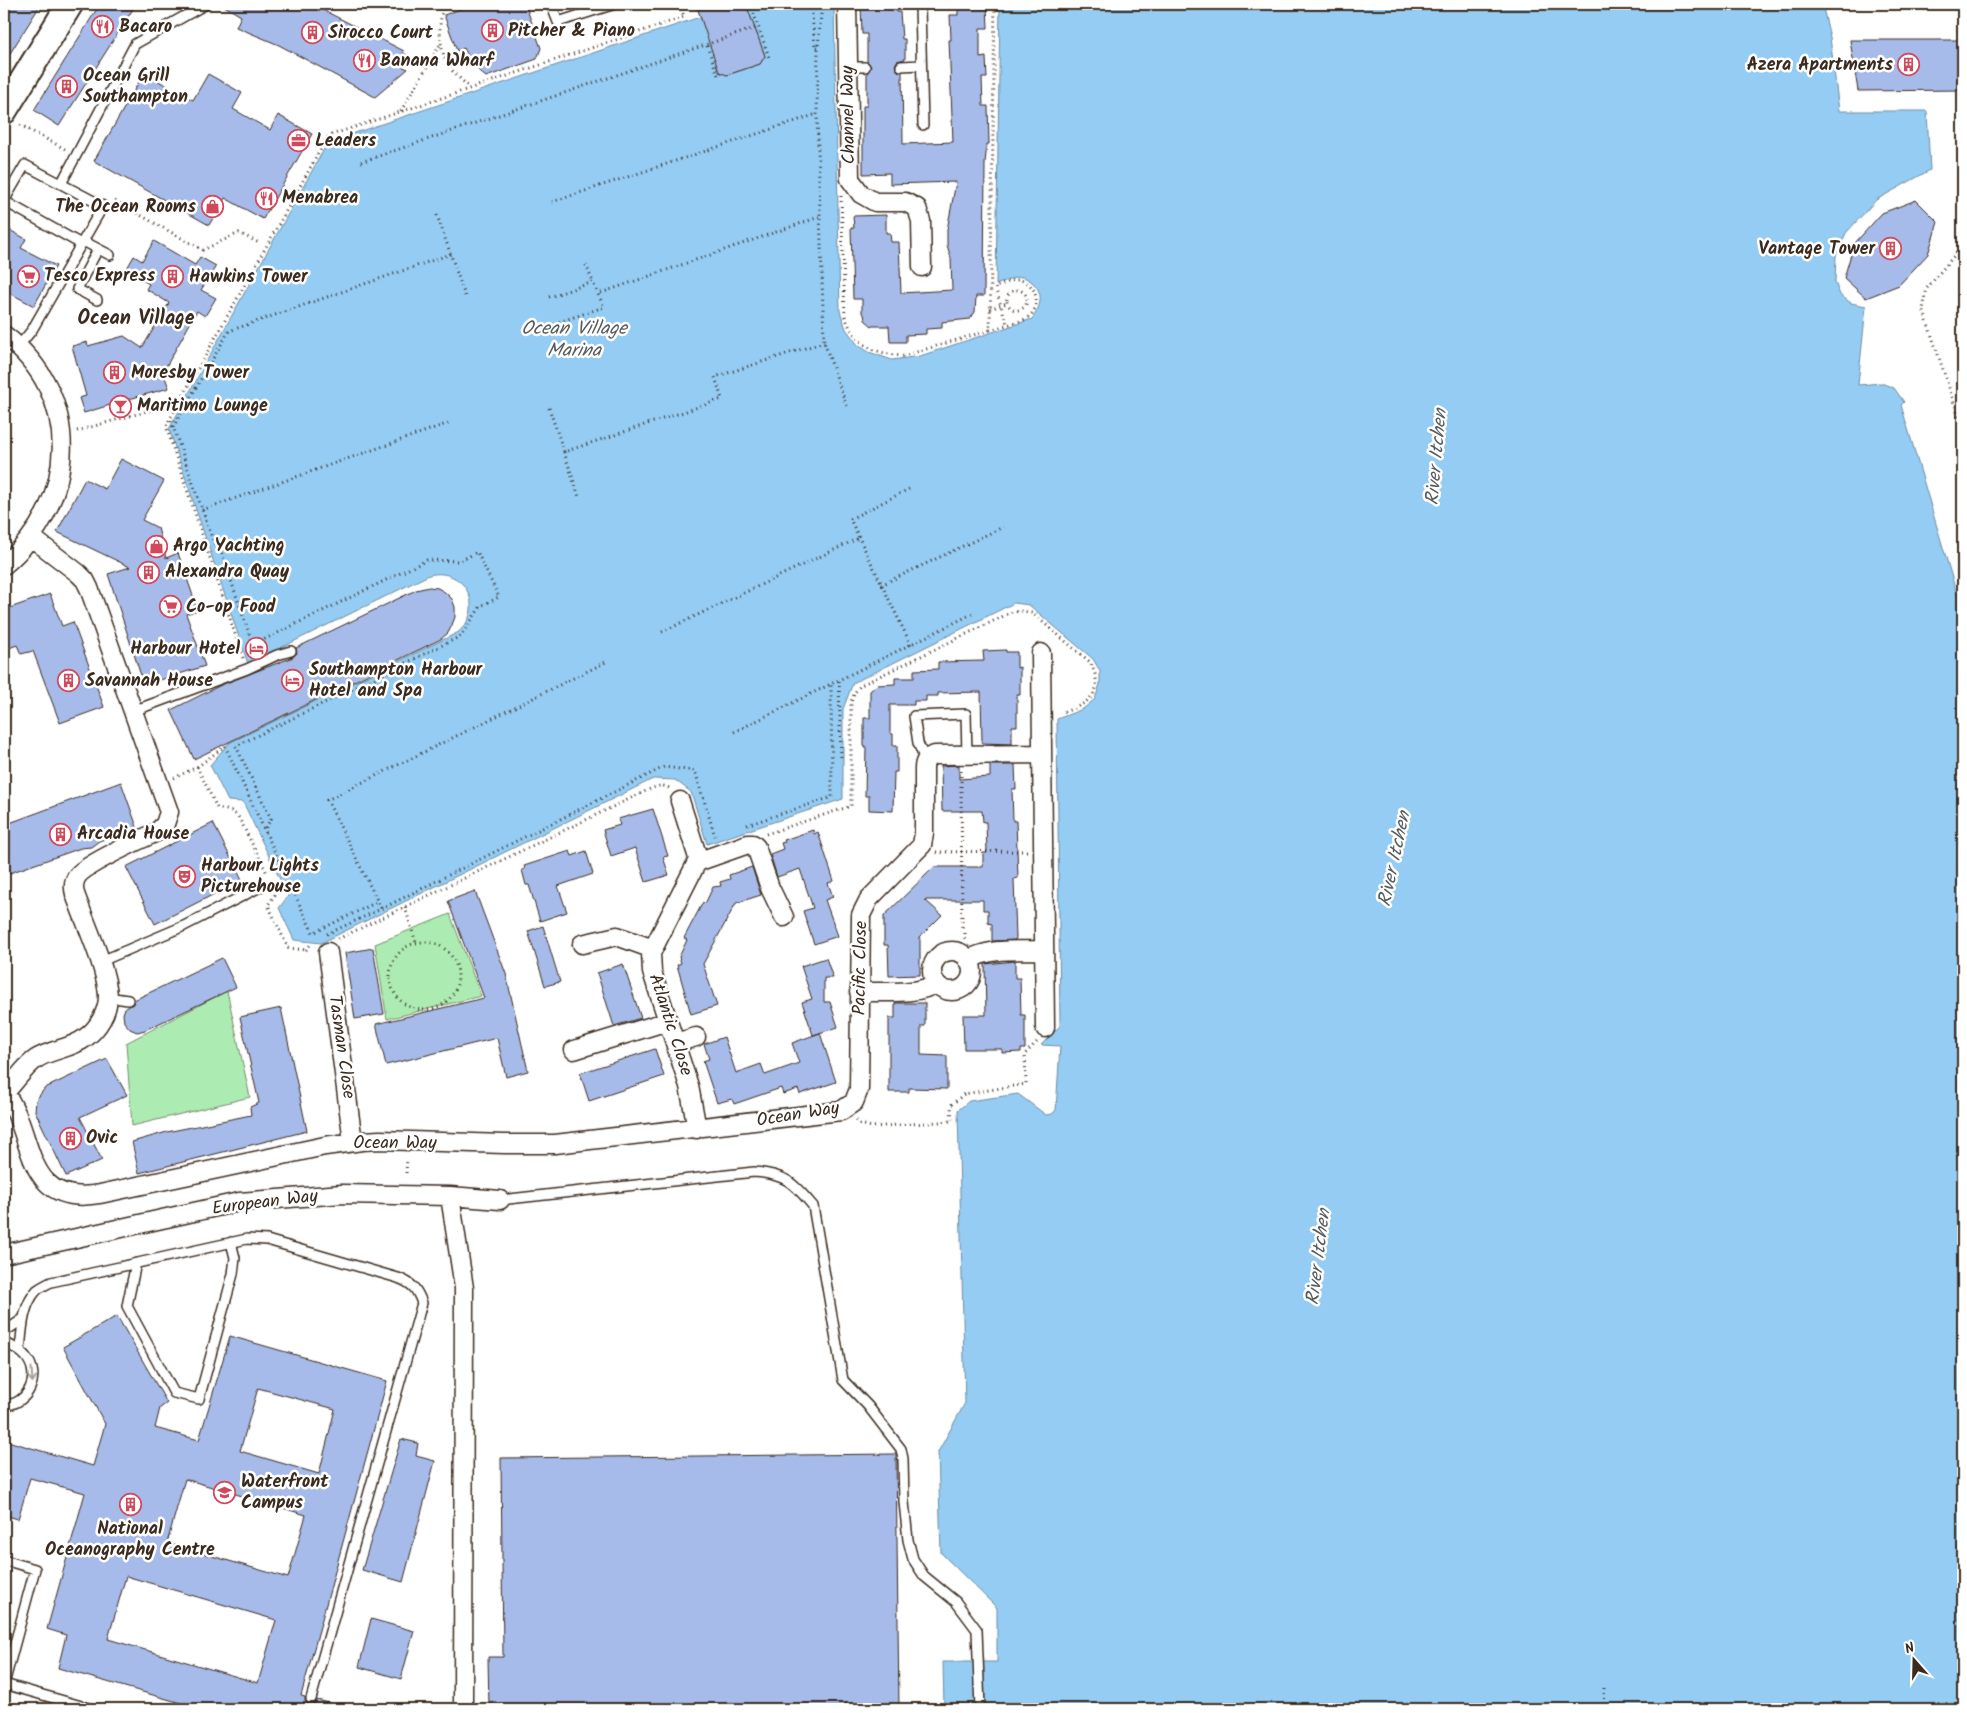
<svg xmlns="http://www.w3.org/2000/svg" width="1967" height="1713" font-family="Kalam,sans-serif">
	<rect width="100%" height="100%" fill="#fff"/>
	<filter id="ink" filterUnits="userSpaceOnUse"><feTurbulence type="fractalNoise" baseFrequency=".02" numOctaves="2"/><feDisplacementMap in="SourceGraphic" scale="10" xChannelSelector="R" yChannelSelector="G"/><feConvolveMatrix kernelMatrix="1 2 1 2 8 2 1 2 1" color-interpolation-filters="sRGB"/></filter>
	<g filter="url(#ink)">
		<path fill="#acecb3" stroke="#748b68" d="M450 914 481 996 387 1019 375 944Z
			M227 991 250 1097 132 1126 126 1043Z"/>
		<path fill="#94ccf3" stroke="#708b9e" d="M746 4H834L840 311 846 329 858 345 869 352 892 360 920 356 1032 319C1040 307 1045 295 1033 283 1031 281 1026 278 1023 277 1014 276 1004 282 996 285L1000 4H1822L1830 37 1839 111H1927L1930 170 1876 200 1846 233 1836 256 1835 282 1840 295 1851 303 1866 306 1858 385 1881 383 1894 388 1904 402 1901 405 1963 615V1709H944L943 1662H997V1608L941 1553 938 1452 965 1403 958 1110 969 1101 1018 1094 1046 1115 1052 1114 1056 1110 1060 1046 1041 1045 1060 1026 1057 719 1083 709 1095 699 1100 684V671L1093 659 1029 605 1014 603 853 683 843 709V799L707 844 691 792 675 780 653 779 321 943 294 940 279 908 288 896 243 802 228 801 210 765 229 743 457 633C487 610 465 566 429 575L248 664 169 429 328 142 700 17 727 75 760 64 765 56Z"/>
		<path fill="#a6bbe9" stroke="#3b2a1e" fill-rule="evenodd" d="M4 4H41L4 63Z
			M100 4H125L133 9 59 126 34 110Z
			M221 4H311L404 51 403 53 407 55 401 66 408 69 375 97 279 45 236 27 241 16Z
			M474 4H525L541 48 537 59 486 77 481 73 472 64 464 48 457 51 444 15Z
			M696 4H746L765 56 760 64 727 75 719 72Z
			M861 4H897V12H900L902 39H905V59L897 61 895 66 898 71 902 72 903 144 953 142 949 40H951L950 15H958V4H987L988 28H980V58L986 57 987 78H982L983 106H988L989 144H987L985 163 984 296H976L975 312 970 319 942 322V328L926 329V334L906 335V342H890L889 326H872L865 320 864 314 862 313V299H853L851 228H854L853 216 886 215V233H890L891 242H899L901 293 952 290 951 258 947 245V230L956 182 890 184V173L863 174V106H867V73L871 67 867 61V34H862Z
			M1850 40H1963V90L1858 91Z
			M144 73 193 100 208 74 242 93 233 109 270 130 278 115 312 134 263 219 225 198 209 225 94 161Z
			M1916 200 1938 222 1928 254 1899 285 1866 298 1844 278 1854 244 1882 213Z
			M4 227 26 239 21 248 56 266 34 306 4 290Z
			M154 241 195 265 200 257 216 266 201 290 216 298 205 316 197 311 163 372 169 388 129 399 131 407 112 412 110 405 84 413 79 398 86 396 72 346 87 342 88 346 124 336 142 348 169 303 146 289 149 284 126 270 134 256 142 261Z
			M121 459 164 481 142 520 158 528 166 558 178 553 198 610 186 614 205 666 144 685 108 574 130 567 57 532 85 479 105 489Z
			M429 587 438 588 446 593 452 599 455 607V617L452 625 448 633 441 639 194 759 171 710 221 685 293 657 297 653 296 648 416 590Z
			M50 594 62 626 73 622 104 707 60 723 33 651 21 654 17 645 4 650V610Z
			M1006 650V652H1017V668L1020 667V695H1017V726H1012V744L982 743 981 692 938 693V696H926V701H914V705H890V733L893 734V746H897V772H894L893 811 869 810V796H865L866 746H864V718H870V691L877 685 895 684V678H914V670L938 669V662L984 661 983 651Z
			M959 765V779L990 777V765H1015L1016 789H1012L1013 821H1016L1018 878 1014 879 1016 938 1015 940 992 941V924L988 923V910H983V900H925L942 915 920 937V975L889 976 888 945H884V916L934 867H983V853H987L986 822H983L982 811H942L941 766Z
			M121 782 137 827 99 841 91 847 81 848 4 875V825Z
			M653 809 668 856 663 857 669 875 646 882 635 848 611 856 603 830 620 825 618 819Z
			M213 823 242 880 155 924 126 867Z
			M813 830 814 834 818 832 834 881 828 883 833 897 825 900 838 936 814 944 803 911 813 908 800 869 777 877 770 854 783 849 781 843 785 842 784 840Z
			M570 851 572 856 586 851 593 874 558 886 567 912 540 921 529 885H526L522 870 525 869 524 866Z
			M752 867 761 895 736 903 703 964 717 1006 691 1014 677 965 681 963 679 957 687 940 684 938 703 902 705 904 713 887 721 886 720 882 730 879 729 875Z
			M475 891 506 974 528 1071 506 1077 497 1038 386 1065 376 1024 484 998 448 901Z
			M543 926 560 982 545 986 528 931Z
			M373 948 384 1014 355 1019 345 953Z
			M222 958 236 987 145 1030 137 1032 130 1029 124 1022 123 1014 125 1008 133 1004 134 1000Z
			M826 958 833 978H824V1002H830L838 1027 813 1035 802 1002 812 999 801 966Z
			M1015 961V978H1020L1021 1015H1025V1049H1021V1052L1002 1053V1049H964L963 1015H986L985 964Z
			M623 964 641 1018 614 1026 597 973Z
			M895 1003H925V1026H921V1055L947 1056V1089L909 1088V1092H889V1018H895Z
			M281 1008 307 1131 139 1173 132 1142 167 1132 251 1115 250 1107 259 1103 240 1017Z
			M820 1033 836 1082 800 1094 798 1089 783 1094 781 1088 734 1104 732 1099 717 1103 703 1061 709 1059 704 1044 724 1037 736 1073 761 1064 765 1075 799 1063 792 1043Z
			M655 1049 664 1076 589 1101 580 1073Z
			M107 1059 127 1095 80 1117 102 1160 66 1176 35 1111 36 1100 45 1088Z
			M117 1316 167 1403 160 1408 155 1428 199 1440 230 1336 387 1381 301 1696 305 1697V1701L309 1705H313L317 1700 333 1704 332 1709H202L58 1668 66 1635 47 1629 85 1493 30 1478 18 1519 4 1515V1440L93 1466 105 1424 63 1347ZM258 1388 335 1409 319 1474 240 1451ZM185 1479 306 1515 288 1578 167 1543ZM126 1576 276 1620 258 1683 108 1639Z
			M401 1439 418 1443 416 1456 435 1461 403 1582 362 1570Z
			M896 1454 899 1709H489L488 1657H503L501 1458Z
			M371 1619 414 1631 401 1679 359 1667Z"/>
		<g fill="none" stroke-linecap="round" stroke-linejoin="round">
			<defs>
				<path id="lane" d="M551 4 558 22 615 4
					M920 6 923 125
					M901 66 921 65
					M849 67H865
					M61 184 135 44 206 4
					M83 241 110 255
					M97 300 77 289 98 249
					M18 347 32 330 103 206 25 165 4 201 81 244
					M133 711 247 669 277 655 291 651
					M925 760 918 743 914 716 966 714 967 755
					M99 962 184 926 262 886
					M107 997 128 1000
					M500 1200 754 1172C785 1174 793 1182 813 1206L843 1380 868 1406 901 1449 903 1459 904 1502 908 1540 913 1559 924 1576 956 1602 977 1630 980 1709
					M136 1263 127 1306 174 1393 199 1399 233 1274 235 1258 231 1242
					M4 1332 23 1319
					M4 1342C11 1346 21 1350 26 1357 42 1376 28 1405 4 1405
					M20 1351C22 1331 22 1306 37 1290 41 1287 47 1284 51 1282L247 1239 267 1240 398 1278C412 1283 417 1289 422 1303L311 1699
					M4 1560 35 1569 4 1684
					M4 1684 92 1709"/>
				<path id="street" d="M847 4 850 179 861 194 875 202H905L917 208 921 221 922 267
					M4 335C84 395 78 503 4 565
					M1041 653 1045 1028
					M680 801 699 861
					M582 944 617 936 653 949
					M932 971a20 20 0 1 1 40 0a20 20 0 1 1-40 0Z
					M328 952 353 1142
					M968 960C991 947 1018 951 1044 950
					M859 992C881 991 918 996 936 983
					M675 1043 696 1037
					M574 1050 668 1021
					M4 1092C36 1132 21 1208 100 1194L325 1146 362 1141 380 1140 504 1144H555L841 1111 854 1102 859 1089 861 915 869 899 922 845 924 833V769C924 761 927 757 935 755L1042 754
					M4 1093C16 1082 23 1068 36 1059 51 1049 71 1049 85 1038 98 1029 108 1012 108 996 107 969 84 920 75 894 73 887 73 881 78 875 87 864 141 839 157 832L165 824 169 812 89 588 85 580 78 573 31 537
					M697 1129 689 1086 652 972 651 953 697 862 748 844H753L756 847 770 888 784 917
					M450 1196 464 1288 463 1709
					M4 1254 239 1202 342 1194 450 1196 500 1200"/>
				<path id="secondary" d="M4 111 70 4"/>
			</defs>
			<use href="#lane" stroke="#3b2a1e" stroke-width="12"/>
			<use href="#street" stroke="#3b2a1e" stroke-width="21"/>
			<use href="#secondary" stroke="#3b2a1e" stroke-width="29"/>
			<path stroke="#3b2a1e" stroke-width="3" stroke-dasharray="1 4" stroke-linecap="butt" d="M445 4C437 20 439 49 448 65 453 73 463 81 470 88
				M758 4 751 6 770 60
				M811 4 815 47H818
				M822 4 818 47 817 114 824 342 847 407
				M707 46 719 78
				M401 111 441 43
				M20 125 65 149
				M361 162 758 27
				M841 196 845 316C855 345 873 353 903 356L990 330 995 4
				M115 201 203 250 239 233 259 243
				M552 202 817 114
				M437 215 465 296
				M1963 245 1927 288 1923 309 1963 430
				M586 265 593 282
				M1007 300a10 10 0 1 1 20 0a10 10 0 1 1-20 0Z
				M549 297 593 282 598 294
				M990 309 1007 303
				M559 322 604 307 598 294 819 217
				M990 330C998 327 1021 322 1027 318 1043 308 1037 280 1017 280 1010 280 1002 285 995 287L1007 324
				M549 408 564 452 722 399 715 377 824 342
				M171 421 215 546 219 545 253 645 427 560 460 561 477 552 499 597 481 606 461 636 236 746 271 819 264 830
				M173 427 229 331 451 254
				M77 431 179 402
				M564 452 579 497
				M909 489 850 519 911 645
				M202 510 452 422
				M881 585 1003 527
				M662 632 859 538
				M243 658 166 426 328 136 684 17 680 4
				M839 681 841 761
				M734 732 972 614
				M197 767 225 746 313 933 377 902
				M961 771 962 927H965V942
				M174 778 197 767 217 808 231 811 238 816 267 873
				M747 825 832 797 831 685
				M766 834 851 806V702L855 692 861 685 1012 612 1023 611 1032 613 1090 662C1107 694 1087 705 1060 713
				M936 852 1028 851
				M275 890 276 893 268 905 288 948 307 950
				M405 907 416 943
				M381 908 327 800 606 662
				M327 934 381 909 664 767 695 771 715 836
				M338 939 650 789C658 786 663 784 671 789
				M390 976a34 34 0 1 1 68 0a34 34 0 1 1-68 0Z
				M306 950 311 944
				M856 1120 860 1124 872 1127 952 1121 951 1105 964 1094 1026 1084 1025 1054 1037 1042
				M406 1173 407 1159
				M1604 1688 1605 1709"/>
			<use href="#lane" stroke="#fff" stroke-width="9"/>
			<use href="#street" stroke="#fff" stroke-width="18"/>
			<use href="#secondary" stroke="#fff" stroke-width="25"/>
		</g>
		<defs><path id="oneway-shaft" d="M-6 0H5M1.5-3L5.5 0L1.5 3" fill="none" stroke-width="1.6" stroke-linecap="round" stroke-linejoin="round" transform="scale(1.25)"/></defs>
		<use stroke="#a79f9a" href="#oneway-shaft" transform="translate(32 1375) rotate(86)"/>
	</g>
	<defs>
		<symbol id="restaurant-ring" viewBox="-11 -11 22 22"><circle r="9.5" fill="#fff" stroke="#d1495b" stroke-width="1.5"/><path d="M-5-6h1v4h1v-4h1v4h1v-4h1v5L-1.5 .5V6h-2V.5L-5-1ZM5-6V6H3V1.5H1.5Q1.5-4 5-6Z" fill="#d1495b"/></symbol>
		<symbol id="building-ring" viewBox="-11 -11 22 22"><circle r="9.5" fill="#fff" stroke="#d1495b" stroke-width="1.5"/><path d="M-4-6H4V6H1V3H-1V6H-4ZM-2.5-4.3h1.7v1.8h-1.7ZM.8-4.3h1.7v1.8H.8ZM-2.5-1h1.7V.8h-1.7ZM.8-1h1.7V.8H.8Z" fill="#d1495b"/></symbol>
		<symbol id="office-ring" viewBox="-11 -11 22 22"><circle r="9.5" fill="#fff" stroke="#d1495b" stroke-width="1.5"/><path d="M-6-3h4V-5.5h4V-3h4V5H-6ZM-1-4.5V-3h2v-1.5ZM-6 0V1H6V0Z" fill="#d1495b"/></symbol>
		<symbol id="shop-ring" viewBox="-11 -11 22 22"><circle r="9.5" fill="#fff" stroke="#d1495b" stroke-width="1.5"/><path d="M-5-2.5h2.3a2.7 3.5 0 0 1 5.4 0H5L5.5 6h-11ZM-1.5-2.5h3a1.5 2.3 0 0 0-3 0Z" fill="#d1495b"/></symbol>
		<symbol id="supermarket-ring" viewBox="-11 -11 22 22"><circle r="9.5" fill="#fff" stroke="#d1495b" stroke-width="1.5"/><path d="M-6-5.5h2.5l.6 2H6L4.5 2H-2.5L-4.4-4H-6ZM-1.5 3.2a1.3 1.3 0 1 0 .1 0ZM3 3.2a1.3 1.3 0 1 0 .1 0Z" fill="#d1495b"/></symbol>
		<symbol id="bar-ring" viewBox="-11 -11 22 22"><circle r="9.5" fill="#fff" stroke="#d1495b" stroke-width="1.5"/><path d="M-6-5H6L.8 .8V4.5H3.5V6h-7V4.5H-.8V.8Z" fill="#d1495b"/></symbol>
		<symbol id="hotel-ring" viewBox="-11 -11 22 22"><circle r="9.5" fill="#fff" stroke="#d1495b" stroke-width="1.5"/><path d="M-6-4.5h1.5V1H6V5H4.5V3h-9V5H-6ZM-4 0a1.8 1.8 0 1 1 3.6 0ZM.5 0V-2.5h3Q6-2.5 6 0Z" fill="#d1495b"/></symbol>
		<symbol id="theatre-ring" viewBox="-11 -11 22 22"><circle r="9.5" fill="#fff" stroke="#d1495b" stroke-width="1.5"/><path d="M-5-5.5Q0-4 5-5.5V0Q5 5 0 6Q-5 5-5 0ZM-3.3-2.5H-1v1.5H-3.3ZM1-2.5H3.3v1.5H1ZM-2.8 1Q0 5.5 2.8 1Z" fill="#d1495b"/></symbol>
		<symbol id="university-ring" viewBox="-11 -11 22 22"><circle r="9.5" fill="#fff" stroke="#d1495b" stroke-width="1.5"/><path d="M0-5L7-2L0 1L-7-2ZM-4 1L0 2.5L4 1V4Q0 6-4 4Z" fill="#d1495b"/></symbol>
	</defs>
	<g fill-rule="evenodd">
		<use href="#restaurant-ring" x="90" y="14" width="25" height="25"/>
		<use href="#building-ring" x="480" y="18" width="25" height="25"/>
		<use href="#building-ring" x="300" y="20" width="25" height="25"/>
		<use href="#restaurant-ring" x="352" y="48" width="25" height="25"/>
		<use href="#building-ring" x="1896" y="52" width="25" height="25"/>
		<use href="#building-ring" x="54" y="74" width="25" height="25"/>
		<use href="#office-ring" x="286" y="128" width="25" height="25"/>
		<use href="#restaurant-ring" x="254" y="186" width="25" height="25"/>
		<use href="#shop-ring" x="200" y="194" width="25" height="25"/>
		<use href="#building-ring" x="1878" y="236" width="25" height="25"/>
		<use href="#supermarket-ring" x="16" y="264" width="25" height="25"/>
		<use href="#building-ring" x="160" y="264" width="25" height="25"/>
		<use href="#building-ring" x="102" y="360" width="25" height="25"/>
		<use href="#bar-ring" x="108" y="394" width="25" height="25"/>
		<use href="#shop-ring" x="144" y="534" width="25" height="25"/>
		<use href="#building-ring" x="136" y="560" width="25" height="25"/>
		<use href="#supermarket-ring" x="158" y="594" width="25" height="25"/>
		<use href="#hotel-ring" x="244" y="636" width="25" height="25"/>
		<use href="#hotel-ring" x="280" y="668" width="25" height="25"/>
		<use href="#building-ring" x="56" y="668" width="25" height="25"/>
		<use href="#building-ring" x="48" y="822" width="25" height="25"/>
		<use href="#theatre-ring" x="172" y="864" width="25" height="25"/>
		<use href="#building-ring" x="58" y="1126" width="25" height="25"/>
		<use href="#university-ring" x="212" y="1480" width="25" height="25"/>
		<use href="#building-ring" x="118" y="1492" width="25" height="25"/>
	</g>
	<g text-anchor="middle" dominant-baseline="central" stroke-width="5" stroke-linejoin="round" paint-order="stroke">
		<g font-size="18" font-weight="bold" fill="#3b2a1e" stroke="#fff" text-anchor="start">
			<text x="119" y="27">Bacaro</text>
			<text x="508" y="31">Pitcher &amp; Piano</text>
			<text x="328" y="33">Sirocco Court</text>
			<text x="380" y="61">Banana Wharf</text>
			<text x="1893" y="65" text-anchor="end">Azera Apartments</text>
			<text x="83" y="76">Ocean Grill<tspan x="83" dy="21">Southampton</tspan></text>
			<text x="315" y="141">Leaders</text>
			<text x="282" y="198">Menabrea</text>
			<text x="196" y="207" text-anchor="end">The Ocean Rooms</text>
			<text x="1875" y="249" text-anchor="end">Vantage Tower</text>
			<text x="44" y="276">Tesco Express</text>
			<text x="189" y="277">Hawkins Tower</text>
			<text x="131" y="373">Moresby Tower</text>
			<text x="137" y="406">Maritimo Lounge</text>
			<text x="173" y="546">Argo Yachting</text>
			<text x="165" y="572">Alexandra Quay</text>
			<text x="186" y="607">Co-op Food</text>
			<text x="240" y="649" text-anchor="end">Harbour Hotel</text>
			<text x="309" y="670">Southampton Harbour<tspan x="309" dy="21">Hotel and Spa</tspan></text>
			<text x="85" y="681">Savannah House</text>
			<text x="77" y="834">Arcadia House</text>
			<text x="201" y="866">Harbour Lights<tspan x="201" dy="21">Picturehouse</tspan></text>
			<text x="86" y="1138">Ovic</text>
			<text x="241" y="1482">Waterfront<tspan x="241" dy="21">Campus</tspan></text>
			<text x="130" y="1529" text-anchor="middle">National<tspan x="130" dy="21">Oceanography Centre</tspan></text>
		</g>
		<g font-size="18" fill="#3b2a1e" stroke="#fff">
			<text transform="translate(849 115) rotate(-91)">Channel Way</text>
			<text transform="translate(861 968) rotate(-89)">Pacific Close</text>
			<text transform="translate(670 1025) rotate(72)">Atlantic Close</text>
			<text transform="translate(341 1047) rotate(82)">Tasman Close</text>
			<text transform="translate(798 1115) rotate(-9)">Ocean Way</text>
			<text x="395" y="1143">Ocean Way</text>
			<text transform="translate(265 1203) rotate(-7)">European Way</text>
		</g>
		<g font-size="19" font-style="italic" fill="#565b5e" stroke="#fff">
			<text x="574" y="329">Ocean Village<tspan x="574" dy="22">Marina</tspan></text>
			<text transform="translate(1437 457) rotate(-85)">River Itchen</text>
			<text transform="translate(1395 859) rotate(-78)">River Itchen</text>
			<text transform="translate(1319 1257) rotate(-83)">River Itchen</text>
		</g>
		<g font-size="20" font-weight="bold" fill="#3b2a1e" stroke="#fff">
			<text x="136" y="319">Ocean Village</text>
		</g>
	</g>
	<rect width="1967" height="1713" fill="none" stroke="#fff" stroke-width="20"/>
	<rect x="10" y="10" width="1947" height="1693" fill="none" stroke="#3b2a1e" stroke-width="2" filter="url(#ink)"/>
	<g transform="translate(1914 1660) rotate(340)" stroke="#ffffff" stroke-width="4" paint-order="stroke">
	<path d="M0-4L9 19L0 12L-9 19Z" fill="#3b2a1e"/>
	<text y="-8" font-size="14" font-weight="bold" text-anchor="middle" fill="#3b2a1e">N</text>
	</g>
</svg>
